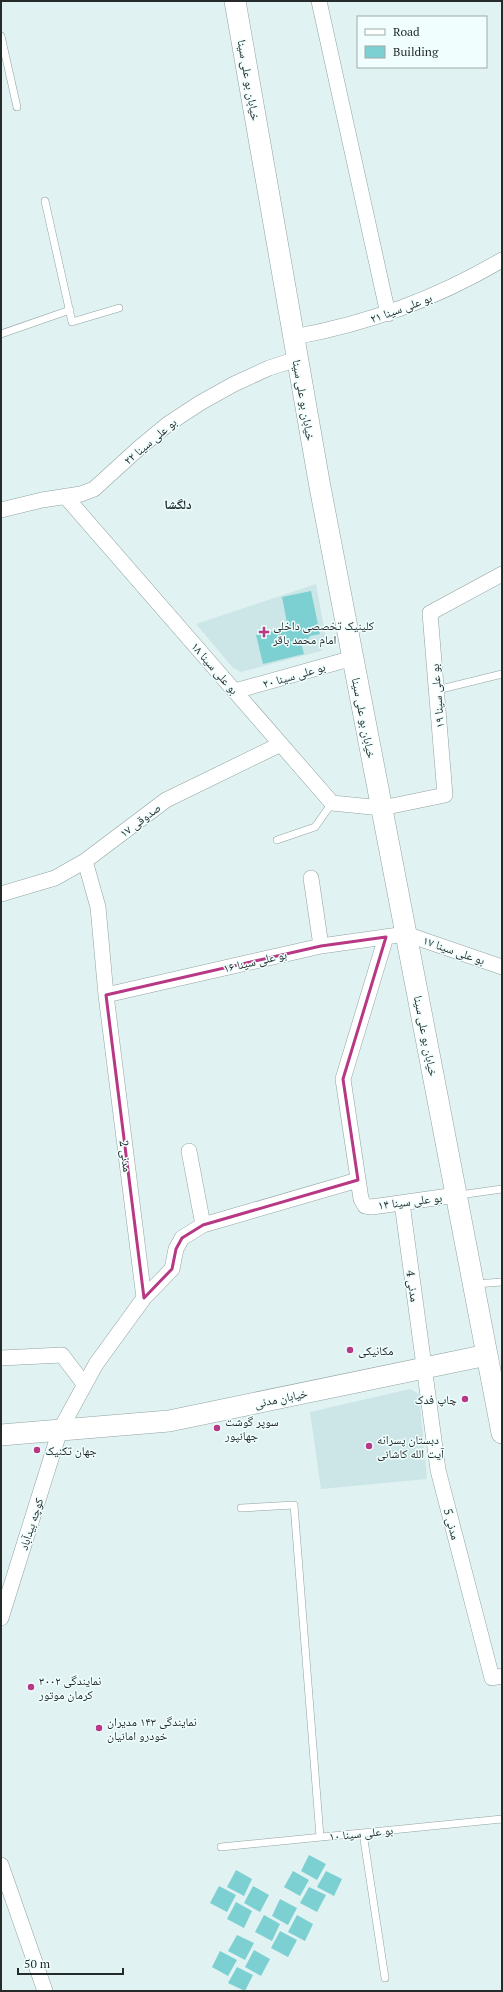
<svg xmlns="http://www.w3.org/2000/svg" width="503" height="1992" font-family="'PT Serif','Noto Naskh Arabic',serif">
	<rect width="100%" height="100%" fill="#e0f2f2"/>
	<path fill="#cce6e7" d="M316 584 326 639 321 651 241 672 233 668 196 624Z
		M410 1389 419 1394 427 1479 321 1489 310 1412Z"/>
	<path fill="#7cd0d2" d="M311 591 320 634 310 636 302 647 304 654 263 664 256 635 288 628 282 597Z
		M309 1855 326 1864 317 1880 301 1871Z
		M236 1870 252 1879 244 1896 227 1887Z
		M293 1871 309 1880 300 1896 284 1887Z
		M326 1871 342 1879 334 1896 317 1887Z
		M219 1886 236 1895 227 1912 210 1903Z
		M253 1886 269 1895 260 1912 244 1903Z
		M309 1887 326 1895 317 1912 300 1903Z
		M280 1899 297 1908 288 1925 272 1916Z
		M236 1902 252 1911 244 1928 227 1919Z
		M264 1915 280 1924 272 1941 255 1932Z
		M297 1915 313 1924 305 1941 288 1932Z
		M280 1931 297 1940 288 1957 271 1948Z
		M237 1935 254 1943 245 1960 228 1951Z
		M254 1950 270 1959 261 1976 245 1967Z
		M220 1951 237 1960 228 1976 212 1967Z
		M237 1967 253 1975 245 1991 228 1983Z"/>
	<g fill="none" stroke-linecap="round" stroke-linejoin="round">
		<defs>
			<path id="lane" d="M1 36 17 107
				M45 201 72 322 119 308
				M1 334 70 310
				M437 690 502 674
				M277 840 315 827 332 803
				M459 1195 502 1189
				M475 1284 502 1282
				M241 1508 294 1505 320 1837
				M363 1833 385 1978
				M221 1847 502 1819"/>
			<path id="street" d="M319 1 388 314
				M294 337C370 323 435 299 502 260
				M65 496 332 803 382 808 445 795 430 613 502 574
				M1 510 42 500 81 494 94 489 139 448 168 424 200 403 234 384 269 368 297 359
				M235 691 353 658
				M311 878 321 946
				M1 894 55 878 85 861 166 800 281 744
				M386 937 343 1079 361 1199 365 1206 372 1207 456 1195
				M106 995 321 946 406 934 502 967
				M189 1151 203 1225
				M402 1203 438 1470 492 1678 502 1676
				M144 1298 172 1269 176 1249 182 1238 203 1225 358 1180
				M1 1358 62 1355 84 1384
				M1 1618 60 1430 96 1364 144 1298 106 995 98 907 85 861
				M1 1865 45 1991"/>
			<path id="secondary" d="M235 1 320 487 502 1433
				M1 1435 169 1421 487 1355"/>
		</defs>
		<use href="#lane" stroke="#91a2a2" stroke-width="8"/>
		<use href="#street" stroke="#91a2a2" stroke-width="16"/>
		<use href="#secondary" stroke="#91a2a2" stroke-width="22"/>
		<use href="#lane" stroke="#fff" stroke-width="7"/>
		<use href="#street" stroke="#fff" stroke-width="15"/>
		<use href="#secondary" stroke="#fff" stroke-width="21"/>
	</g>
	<path fill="none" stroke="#b73884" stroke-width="3" stroke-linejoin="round" d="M386 937 343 1079 358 1180 203 1225 182 1238 176 1249 172 1269 144 1298 106 995 321 946Z"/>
	<g fill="#b73884" stroke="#f0fefe" stroke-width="1.5">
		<path d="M262 626h4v4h4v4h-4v4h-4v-4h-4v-4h4z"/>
		<circle cx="350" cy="1350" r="4"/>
		<circle cx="465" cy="1399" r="4"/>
		<circle cx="217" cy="1428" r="4"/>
		<circle cx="369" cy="1446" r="4"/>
		<circle cx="37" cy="1450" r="4"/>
		<circle cx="31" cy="1687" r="4"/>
		<circle cx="99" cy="1728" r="4"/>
	</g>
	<g text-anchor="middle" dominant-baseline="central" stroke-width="3" stroke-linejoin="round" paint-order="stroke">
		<g font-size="12" fill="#252b2b" stroke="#f0fefe">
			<text transform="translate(249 80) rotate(80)">خیابان بو علی سینا</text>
			<text transform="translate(401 308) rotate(-20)">بو علی سینا ۲۱</text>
			<text transform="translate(304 400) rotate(80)">خیابان بو علی سینا</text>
			<text transform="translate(150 441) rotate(-40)">بو علی سینا ۲۲</text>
			<text transform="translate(215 668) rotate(49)">بو علی سینا ۱۸</text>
			<text transform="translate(294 675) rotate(-16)">بو علی سینا ۲۰</text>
			<text transform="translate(437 696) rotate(-95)">بو علی سینا ۱۹</text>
			<text transform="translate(364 718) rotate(79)">خیابان بو علی سینا</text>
			<text transform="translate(140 820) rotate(-37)">صدوقی ۱۷</text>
			<text transform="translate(454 950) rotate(19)">بو علی سینا ۱۷</text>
			<text transform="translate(255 961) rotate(-13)">بو علی سینا ۱۶</text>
			<text transform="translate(426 1036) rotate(79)">خیابان بو علی سینا</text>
			<text transform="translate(126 1156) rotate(83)">مدنی 2</text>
			<text transform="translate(410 1201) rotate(-7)">بو علی سینا ۱۴</text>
			<text transform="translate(413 1286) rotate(82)">مدنی 4</text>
			<text transform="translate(281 1398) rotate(-12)">خیابان مدنی</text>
			<text transform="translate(31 1524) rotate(-72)">کوچه بیدآباد</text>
			<text transform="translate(452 1524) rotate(75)">مدنی 5</text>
			<text transform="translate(361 1833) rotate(-6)">بو علی سینا ۱۰</text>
		</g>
		<g font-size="12" fill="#252b2b" stroke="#f0fefe" text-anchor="start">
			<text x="273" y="625">کلینیک تخصصی داخلی<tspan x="273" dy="14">امام محمد باقر</tspan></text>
			<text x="358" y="1350">مکانیکی</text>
			<text x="457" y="1399" text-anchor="end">چاپ فدک</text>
			<text x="225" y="1421">سوپر گوشت<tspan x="225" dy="14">جهانپور</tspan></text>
			<text x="377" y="1439">دبستان پسرانه<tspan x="377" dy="14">آیت الله کاشانی</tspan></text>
			<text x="45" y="1450">جهان تکنیک</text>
			<text x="39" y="1680">نمایندگی ۳۰۰۲<tspan x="39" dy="14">کرمان موتور</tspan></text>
			<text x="107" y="1721">نمایندگی ۱۴۳ مدیران<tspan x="107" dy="14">خودرو امانیان</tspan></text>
		</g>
		<g font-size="13" font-weight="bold" fill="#1f2d2d" stroke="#f0fefe">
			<text x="178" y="504">دلگشا</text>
		</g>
	</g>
	<rect width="503" height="1992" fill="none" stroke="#252b2b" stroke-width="4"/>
	<rect x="357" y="16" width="130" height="52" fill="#f0fefe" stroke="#9faaaa"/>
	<rect x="365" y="29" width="20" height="6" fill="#ffffff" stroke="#9faaaa"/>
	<text x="393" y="36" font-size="12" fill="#252b2b">Road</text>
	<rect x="365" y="46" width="20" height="12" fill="#7cd0d2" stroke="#9faaaa"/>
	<text x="393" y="56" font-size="12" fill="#252b2b">Building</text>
	<path d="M18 1968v6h105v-6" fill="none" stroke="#252b2b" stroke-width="2"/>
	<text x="24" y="1968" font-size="12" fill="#252b2b" stroke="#f0fefe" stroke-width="3" paint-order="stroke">50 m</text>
</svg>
